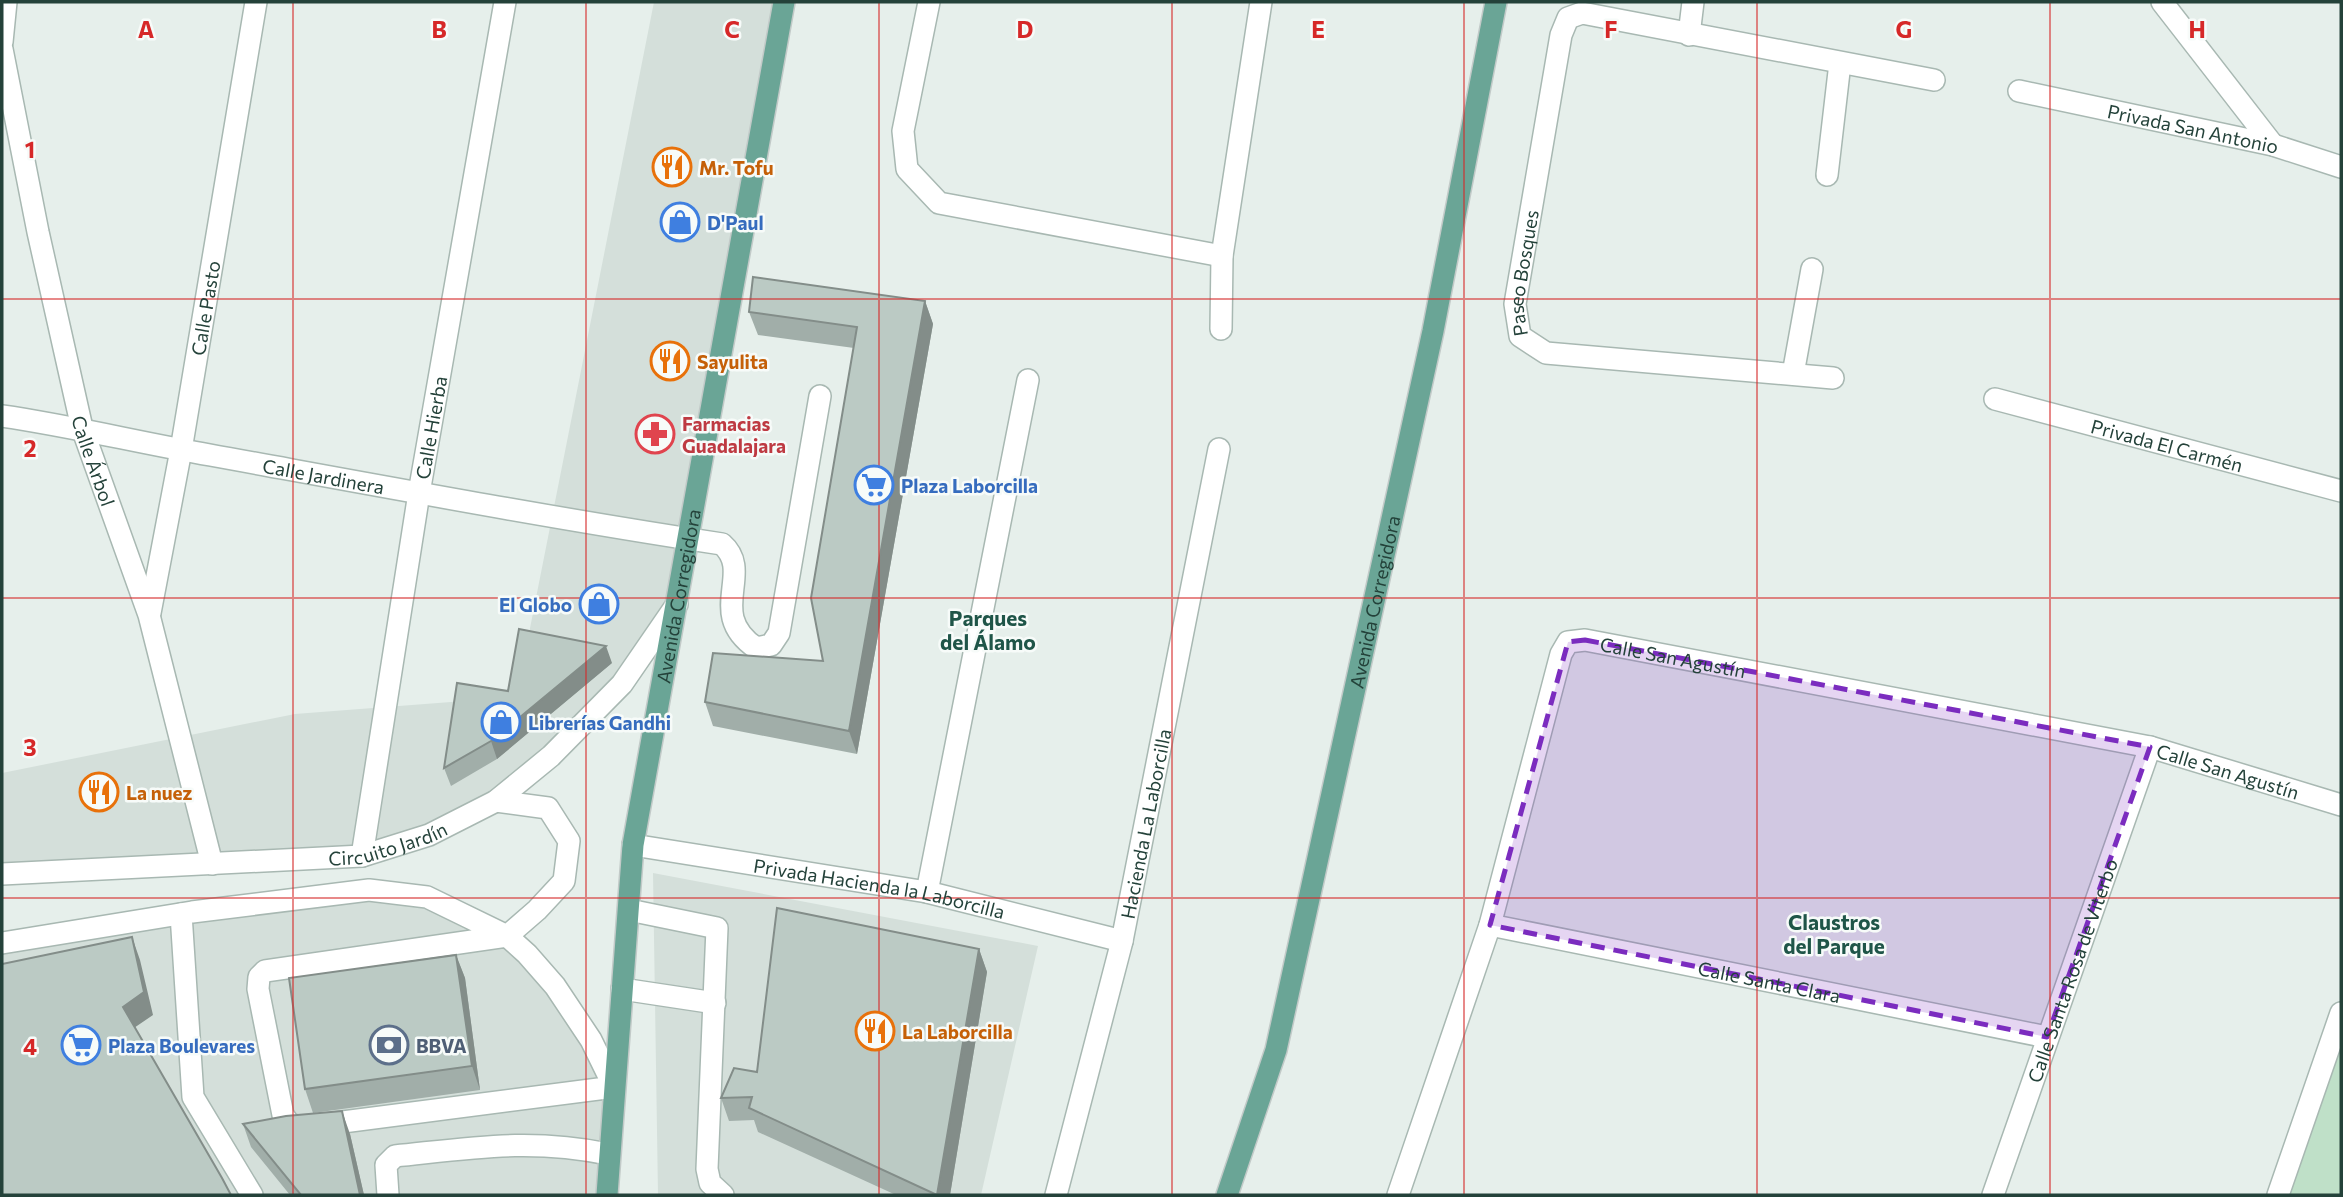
<svg xmlns="http://www.w3.org/2000/svg" width="2343" height="1197" font-family="Commissioner,sans-serif">
	<rect width="100%" height="100%" fill="#e6efeb"/>
	<path fill="#d4dfda" d="M654 2H784L678 603 622 684 496 801 362 856 2 874V773L295 714 464 701 514 709Z
		M653 873 1038 946 981 1195H658Z
		M427 897 507 936 614 1087 607 1195H2V943L192 912Z"/>
	<path fill="#bfe0c8" d="M2341 1013V1195H2278Z"/>
	<g fill="none" stroke-linecap="round" stroke-linejoin="round">
		<defs>
			<g id="minor">
				<path d="M929 2 903 131 907 169 939 203 1222 256"/>
				<path d="M2162 2 2273 145"/>
				<path d="M1689 35 1693 2"/>
				<path d="M2 42 6 2"/>
				<path id="s1" d="M2 49 38 232 82 428 149 615 212 864"/>
				<path id="s2" d="M2019 91 2273 145 2341 167"/>
				<path d="M1827 175 1840 63"/>
				<path d="M1221 329 1222 256 1261 2"/>
				<path d="M1793 374 1812 269"/>
				<path id="s3" d="M1833 378 1546 353 1520 336 1515 304 1561 35 1568 18 1582 13 1934 80"/>
				<path id="s4" d="M1995 399 2341 491"/>
				<path id="s5" d="M2 416C72 426 140 443 210 455 381 486 551 518 722 544 755 573 705 613 756 648L771 645 779 633 820 396"/>
				<path id="s6" d="M150 613 181 450 256 2"/>
				<path id="s7" d="M633 845 927 892 1122 941"/>
				<path id="s8" d="M362 856 419 493 505 2"/>
				<path id="s9" d="M2 874 362 856 429 835 496 801 551 756 622 684 677 604"/>
				<path d="M927 892 1028 380"/>
				<path d="M629 910 717 928 707 1169 710 1183 723 1195"/>
				<path d="M181 914 193 1097 252 1195"/>
				<path id="s10" d="M1490 925 2047 1037"/>
				<path d="M2 943 192 912 369 890 427 897 507 936 527 954 555 986 591 1040 614 1087 304 1127 290 1125 283 1115 258 989 259 977 265 971 507 936 537 910 564 881 569 841 548 808 496 801"/>
				<path d="M622 989 715 1003"/>
				<path d="M388 1195 386 1165 395 1156C473 1148 530 1138 608 1154"/>
				<path id="s11" d="M1056 1195 1122 941 1219 449"/>
				<path id="s12" d="M1398 1195 1490 925 1561 654 1568 642 1585 640 2150 747 2341 805"/>
				<path id="s13" d="M1993 1195 2150 747"/>
				<path d="M2278 1195 2341 1013"/>
			</g>
			<g id="major">
				<path id="s14" d="M607 1195 633 845 784 2"/>
				<path id="s15" d="M1227 1195 1276 1050 1433 331 1496 2"/>
			</g>
		</defs>
		<use href="#minor" stroke="#a8b8b2" stroke-width="24"/>
		<use href="#major" stroke="#c2cac8" stroke-width="24"/>
		<use href="#minor" stroke="#fff" stroke-width="21"/>
		<use href="#major" stroke="#6aa596" stroke-width="21"/>
	</g>
	<path fill="#a1aea9" d="M925 301 933 324 857 754 713 726 705 702 823 661 854 348 758 335 749 312Z
		M612 663 497 759 451 786 444 768 508 691Z
		M979 949 987 972 950 1195H896L758 1132 754 1120 729 1121 721 1098 757 1072Z
		M456 955 465 978 480 1090 313 1113 305 1089Z
		M243 1124 350 1134 364 1195H290L251 1147Z"/>
	<path fill="#838d89" d="M925 301 933 324 857 754 849 731Z
		M606 646 612 663 497 759 491 741Z
		M132 937 140 960 153 1015 131 1030 123 1007Z
		M979 949 987 972 950 1195H937Z
		M456 955 465 978 480 1090 472 1066Z
		M342 1111 350 1134 364 1195H360Z"/>
	<path fill="#bbcac4" stroke="#838d89" stroke-width="2" d="M753 277 925 301 849 731 705 702 713 653 823 661 811 598 857 327 749 312Z
		M519 629 606 646 491 741 444 768 457 683 508 691Z
		M777 908 979 949 937 1195 749 1108 752 1097 721 1098 734 1068 757 1072Z
		M132 937 144 992 123 1007 222 1178 231 1195H2V964Z
		M456 955 472 1066 305 1089 289 978Z
		M342 1111 360 1195H301L243 1124 286 1116Z"/>
	<path fill="#7b2cbf" fill-opacity="0.2" stroke="#7b2cbf" stroke-width="5" stroke-dasharray="14 9" stroke-linejoin="round" d="M1585 640 2150 747 2047 1037 1490 925 1568 642Z"/>
	<path fill="none" stroke="#d62828" stroke-width="2" stroke-opacity="0.55" d="M293 2V1195M586 2V1195M879 2V1195M1172 2V1195M1464 2V1195M1757 2V1195M2050 2V1195M2 299H2341M2 598H2341M2 898H2341"/>
	<defs>
		<symbol id="restaurant-ring" viewBox="-11 -11 22 22"><circle r="9.5" fill="#f7fbf9" stroke="#e8710a" stroke-width="1.5"/><path d="M-5-6h1v4h1v-4h1v4h1v-4h1v5L-1.5 .5V6h-2V.5L-5-1ZM5-6V6H3V1.5H1.5Q1.5-4 5-6Z" fill="#e8710a"/></symbol>
		<symbol id="shop-ring" viewBox="-11 -11 22 22"><circle r="9.5" fill="#f7fbf9" stroke="#3f7fe0" stroke-width="1.5"/><path d="M-5-2.5h2.3a2.7 3.5 0 0 1 5.4 0H5L5.5 6h-11ZM-1.5-2.5h3a1.5 2.3 0 0 0-3 0Z" fill="#3f7fe0"/></symbol>
		<symbol id="pharmacy-ring" viewBox="-11 -11 22 22"><circle r="9.5" fill="#f7fbf9" stroke="#e0444e" stroke-width="1.5"/><path d="M-2-6h4v4h4v4h-4v4h-4v-4h-4v-4h4Z" fill="#e0444e"/></symbol>
		<symbol id="supermarket-ring" viewBox="-11 -11 22 22"><circle r="9.5" fill="#f7fbf9" stroke="#3f7fe0" stroke-width="1.5"/><path d="M-6-5.5h2.5l.6 2H6L4.5 2H-2.5L-4.4-4H-6ZM-1.5 3.2a1.3 1.3 0 1 0 .1 0ZM3 3.2a1.3 1.3 0 1 0 .1 0Z" fill="#3f7fe0"/></symbol>
		<symbol id="bank-ring" viewBox="-11 -11 22 22"><circle r="9.5" fill="#f7fbf9" stroke="#5c6f8a" stroke-width="1.5"/><path d="M-6-4H6V4H-6ZM0-2.3a2.3 2.3 0 1 0 0 4.6a2.3 2.3 0 1 0 0-4.6Z" fill="#5c6f8a"/></symbol>
	</defs>
	<g fill-rule="evenodd">
		<use href="#restaurant-ring" x="650" y="145" width="44" height="44"/>
		<use href="#shop-ring" x="658" y="200" width="44" height="44"/>
		<use href="#restaurant-ring" x="648" y="339" width="44" height="44"/>
		<use href="#pharmacy-ring" x="633" y="412" width="44" height="44"/>
		<use href="#supermarket-ring" x="852" y="463" width="44" height="44"/>
		<use href="#shop-ring" x="577" y="582" width="44" height="44"/>
		<use href="#shop-ring" x="479" y="700" width="44" height="44"/>
		<use href="#restaurant-ring" x="77" y="770" width="44" height="44"/>
		<use href="#restaurant-ring" x="853" y="1009" width="44" height="44"/>
		<use href="#supermarket-ring" x="59" y="1023" width="44" height="44"/>
		<use href="#bank-ring" x="367" y="1023" width="44" height="44"/>
	</g>
	<g text-anchor="middle" dominant-baseline="central" stroke-width="5" stroke-linejoin="round" paint-order="stroke">
		<g font-size="19" fill="#24423a" stroke="#f7fbf9">
			<text stroke="none"><textPath href="#s2" startOffset="178">Privada San Antonio</textPath></text>
			<text stroke="none"><textPath href="#s3" startOffset="383">Paseo Bosques</textPath></text>
			<text stroke="none"><textPath href="#s6" startOffset="310">Calle Pasto</textPath></text>
			<text stroke="none"><textPath href="#s8" startOffset="434">Calle Hierba</textPath></text>
			<text stroke="none"><textPath href="#s4" startOffset="178">Privada El Carmén</textPath></text>
			<text stroke="none"><textPath href="#s1" startOffset="422">Calle Árbol</textPath></text>
			<text stroke="none"><textPath href="#s5" startOffset="327">Calle Jardinera</textPath></text>
			<text stroke="none"><textPath href="#s14" startOffset="604">Avenida Corregidora</textPath></text>
			<text stroke="none"><textPath href="#s15" startOffset="612">Avenida Corregidora</textPath></text>
			<text stroke="none"><textPath href="#s12" startOffset="686">Calle San Agustín</textPath></text>
			<text stroke="none"><textPath href="#s12" startOffset="1253">Calle San Agustín</textPath></text>
			<text stroke="none"><textPath href="#s11" startOffset="382">Hacienda La Laborcilla</textPath></text>
			<text stroke="none"><textPath href="#s9" startOffset="388">Circuito Jardín</textPath></text>
			<text stroke="none"><textPath href="#s7" startOffset="250">Privada Hacienda la Laborcilla</textPath></text>
			<text stroke="none"><textPath href="#s13" startOffset="238">Calle Santa Rosa de Viterbo</textPath></text>
			<text stroke="none"><textPath href="#s10" startOffset="285">Calle Santa Clara</textPath></text>
		</g>
		<g font-size="19" font-weight="bold" fill="#c56008" stroke="#f7fbf9" text-anchor="start">
			<text x="699" y="167">Mr. Tofu</text>
			<text x="697" y="361">Sayulita</text>
			<text x="126" y="792">La nuez</text>
			<text x="902" y="1031">La Laborcilla</text>
		</g>
		<g font-size="19" font-weight="bold" fill="#366cbe" stroke="#f7fbf9" text-anchor="start">
			<text x="707" y="222">D'Paul</text>
			<text x="901" y="485">Plaza Laborcilla</text>
			<text x="572" y="604" text-anchor="end">El Globo</text>
			<text x="528" y="722">Librerías Gandhi</text>
			<text x="108" y="1045">Plaza Boulevares</text>
		</g>
		<g font-size="19" font-weight="bold" fill="#be3a42" stroke="#f7fbf9" text-anchor="start">
			<text x="682" y="423">Farmacias<tspan x="682" dy="22">Guadalajara</tspan></text>
		</g>
		<g font-size="19" font-weight="bold" fill="#4e5e75" stroke="#f7fbf9" text-anchor="start">
			<text x="416" y="1045">BBVA</text>
		</g>
		<g font-size="21" font-weight="bold" fill="#1f5548" stroke="#f7fbf9">
			<text x="988" y="617">Parques<tspan x="988" dy="24">del Álamo</tspan></text>
			<text x="1834" y="921">Claustros<tspan x="1834" dy="24">del Parque</tspan></text>
		</g>
	</g>
	<g font-size="23" text-anchor="middle" font-weight="bold" fill="#d62828" stroke="#f7fbf9" stroke-width="5" stroke-linejoin="round" paint-order="stroke">
		<text x="146" y="38">A</text>
		<text x="439" y="38">B</text>
		<text x="732" y="38">C</text>
		<text x="1025" y="38">D</text>
		<text x="1318" y="38">E</text>
		<text x="1611" y="38">F</text>
		<text x="1904" y="38">G</text>
		<text x="2197" y="38">H</text>
		<text x="30" y="158">1</text>
		<text x="30" y="457">2</text>
		<text x="30" y="756">3</text>
		<text x="30" y="1055">4</text>
	</g>
	<rect width="2343" height="1197" fill="none" stroke="#24423a" stroke-width="7"/>
</svg>
